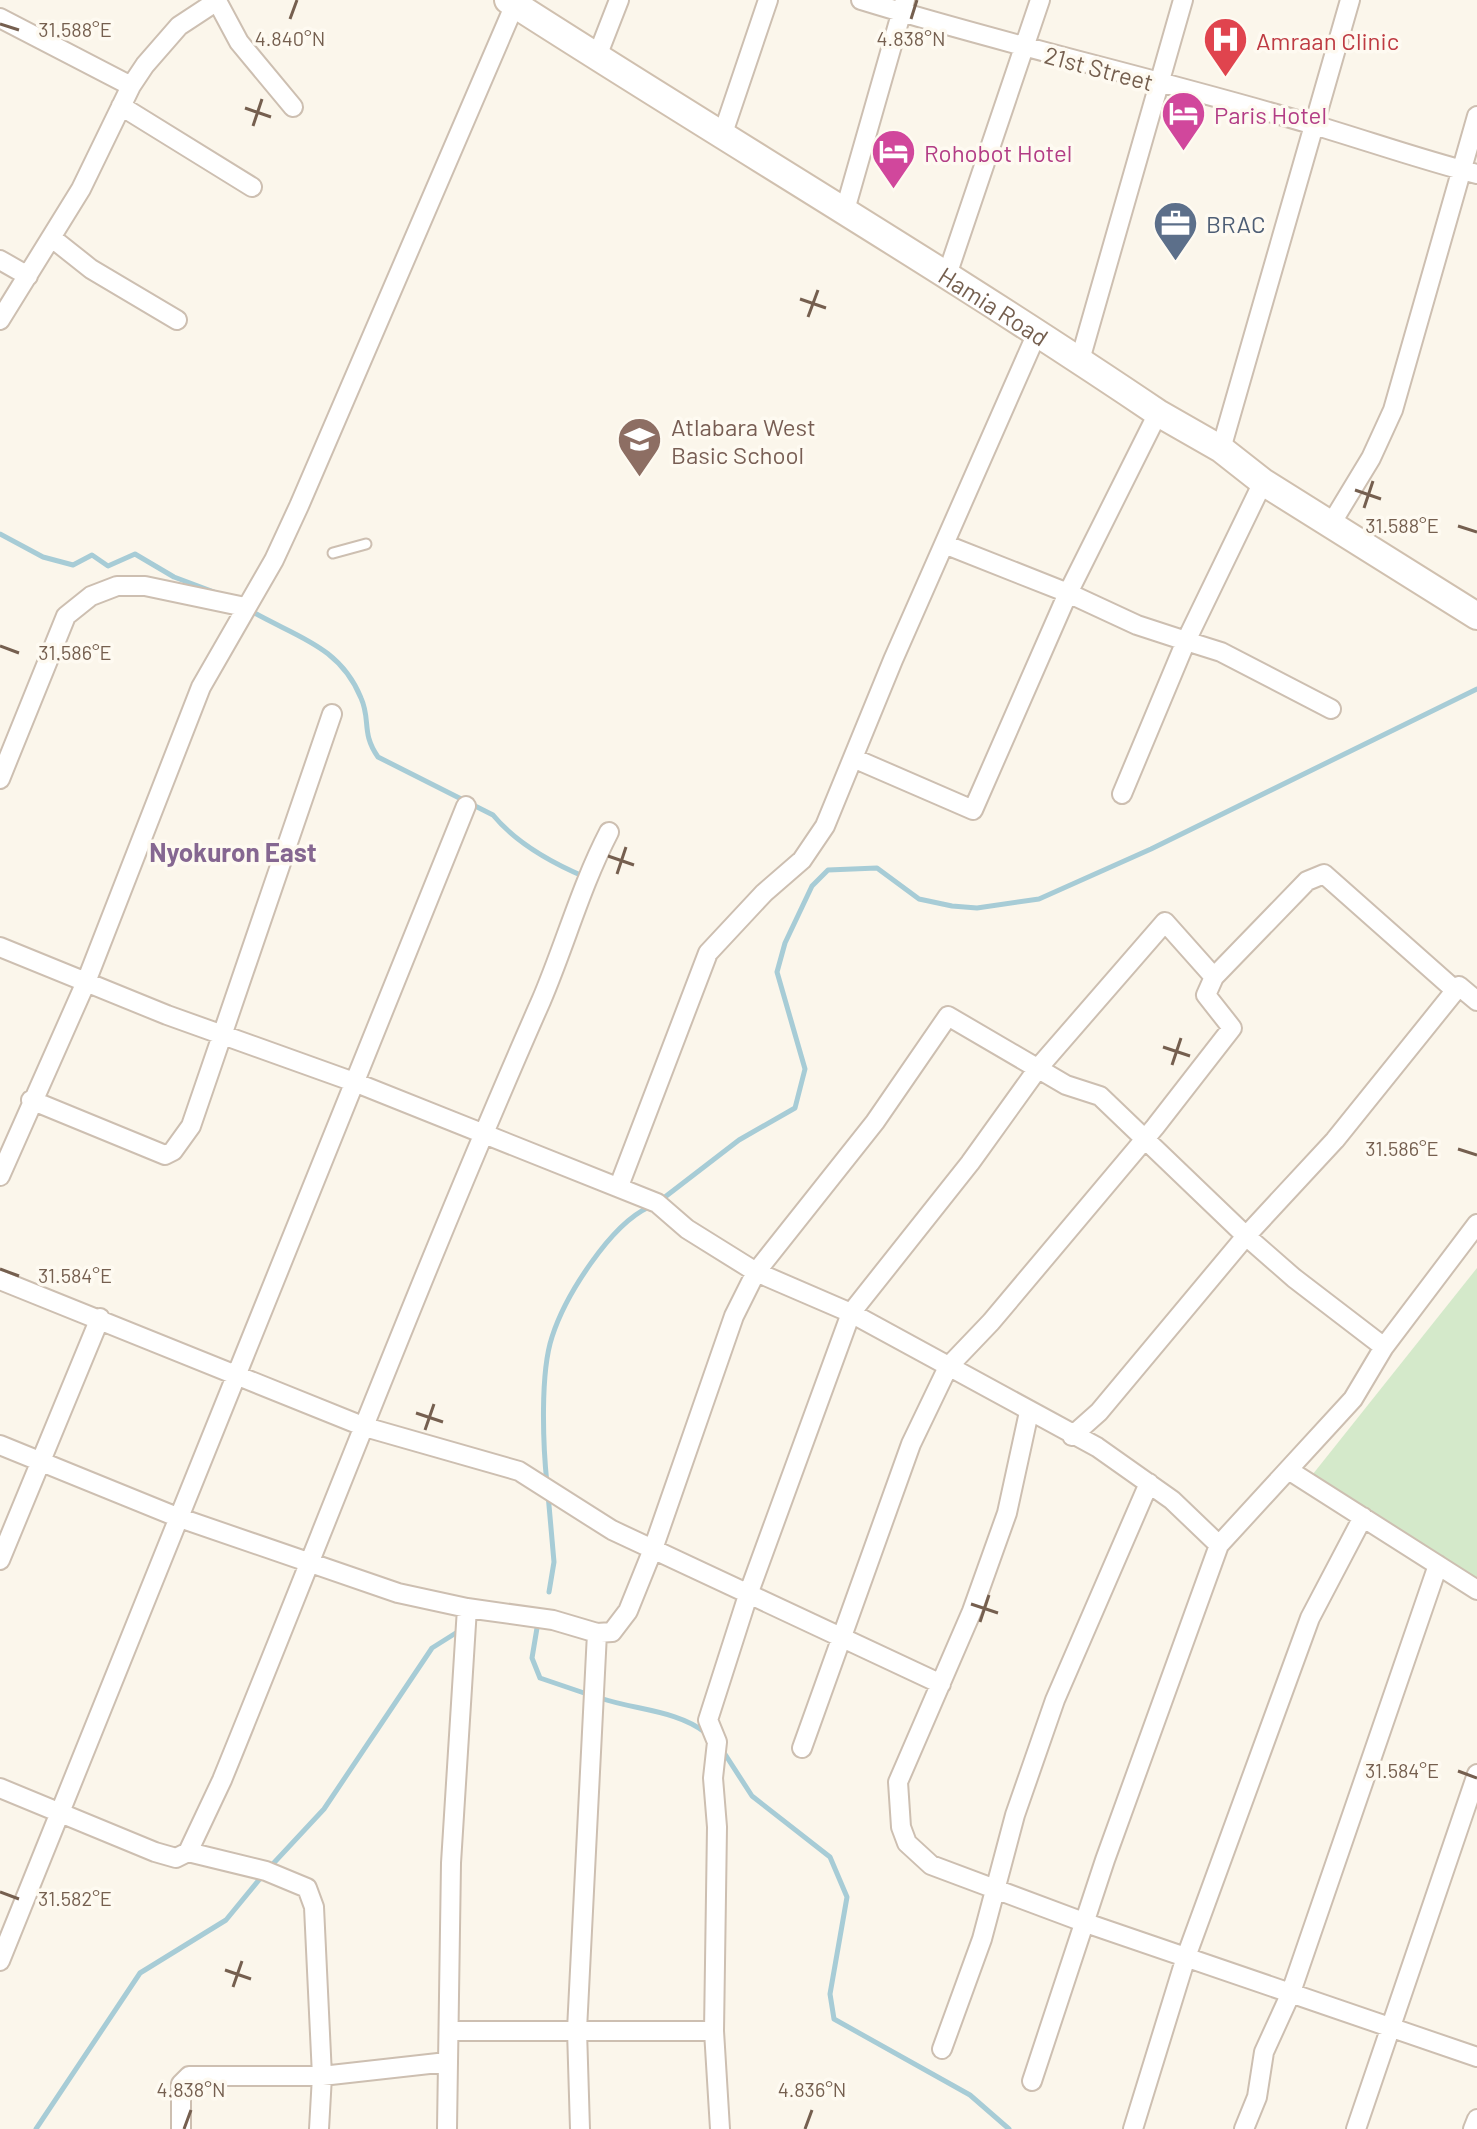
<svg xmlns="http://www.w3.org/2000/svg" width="1477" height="2129" font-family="Barlow,sans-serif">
	<rect width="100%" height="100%" fill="#fbf6eb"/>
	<path fill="#d4e9ca" d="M1477 1268V1588L1309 1479Z"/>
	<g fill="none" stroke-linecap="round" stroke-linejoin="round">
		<path stroke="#a7ccd6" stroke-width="5" d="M0 534 43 557 73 565 92 555 108 566 135 554 174 577 214 592
			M251 611C296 637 340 646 361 698 371 720 361 733 378 757L493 815C516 843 552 863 585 877
			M661 1200 739 1140 795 1108 805 1069 777 972 785 943 812 886 828 870 877 868 919 899 952 906 977 908 1039 899 1151 849 1477 689
			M547 1484C543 1446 540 1373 552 1337 565 1296 610 1225 649 1207
			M548 1494 554 1562 549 1592
			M538 1622 532 1658 540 1678 590 1695
			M600 1698C635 1710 677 1710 706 1733
			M721 1748 752 1796 830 1857 847 1897 830 1994 834 2019 970 2095 1009 2129
			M270 1867 324 1809 432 1648 459 1631
			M36 2129 140 1973 226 1920 263 1875"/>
		<defs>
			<path id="lane" d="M333 553 366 544"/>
			<path id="street" d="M861 0C1010 46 1163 80 1314 125 1368 141 1422 160 1477 174
				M0 18 131 86
				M596 59 619 0
				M121 106 252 187
				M723 133 768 0
				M845 210 905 0
				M52 238 91 269 177 320
				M0 260 28 276
				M947 275 1040 0
				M0 320 81 189 131 86 145 65 179 26 217 1 239 42 293 107
				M1080 360 1183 0
				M1221 449 1350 0
				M1331 524 1371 458 1393 410 1477 116
				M944 544 1068 593 1137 625 1186 641 1263 482
				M853 758 973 810 1068 593 1158 413
				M0 779 66 616 91 596 117 586H145L245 607
				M1122 794 1186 641 1221 652 1331 709
				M0 947 167 1015 354 1082 657 1203 687 1229 756 1272 851 1313 1097 1447 1172 1500 1219 1545
				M1214 977 1307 881 1324 874 1456 991
				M31 1100 165 1155 173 1151 191 1126 332 714
				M0 1176 86 982 201 687 274 560 299 506 515 4
				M619 1186 708 953 764 893 802 860 825 826 893 660 1037 333
				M0 1280 365 1427 519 1471 612 1530 941 1684
				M1029 1412 1007 1513 972 1611 898 1782 901 1827 907 1843 931 1865 1086 1923 1477 2057
				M1072 1436 1099 1412 1246 1236 1335 1140 1459 986 1477 1001
				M0 1445 177 1517 398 1593 467 1608 553 1620 597 1633 612 1632 628 1611 653 1549 734 1316 756 1272 875 1122 948 1016 1066 1085 1100 1096 1246 1236 1294 1278 1384 1347
				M1290 1471 1477 1590
				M0 1560 100 1318
				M0 1788 155 1852 176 1858 188 1852 222 1780C328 1520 428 1257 541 1001 565 945 581 886 609 832
				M188 1852 266 1871 307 1888 314 1907 322 2076 319 2129
				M0 1961 466 806
				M450 2031H714
				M942 2049 982 1939 1015 1815 1055 1700 1149 1483
				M1032 2081 1105 1860 1219 1545 1353 1399 1384 1347 1477 1224
				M181 2129V2084L189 2076H322L447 2062
				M447 2129 451 1863 467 1608
				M580 2129 577 2030 597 1633
				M720 2129 714 2031 717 1827 713 1778 717 1742 708 1720 749 1592 851 1313 970 1163 1039 1067 1165 922 1214 977 1206 995 1232 1028 1155 1127 991 1322 948 1367 911 1444 802 1748
				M1133 2129 1186 1957 1310 1618 1363 1517
				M1244 2129 1257 2097 1264 2052 1290 1995 1438 1565
				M1356 2129 1477 1774
				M1473 2129 1477 2119"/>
			<g id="secondary">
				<path id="s1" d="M508 0C724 139 945 269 1158 413L1221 449 1263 482 1477 616"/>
			</g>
		</defs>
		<use href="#lane" stroke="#cdbfb1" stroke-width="13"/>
		<use href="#street" stroke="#cdbfb1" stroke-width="22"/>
		<use href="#secondary" stroke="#d0c0af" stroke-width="30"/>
		<use href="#lane" stroke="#fff" stroke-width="9"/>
		<use href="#street" stroke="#fff" stroke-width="18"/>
		<use href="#secondary" stroke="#fff" stroke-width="26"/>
	</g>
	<path fill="none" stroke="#755f4f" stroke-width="3" d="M290 19 297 0M911 19 917 0M0 24 19 30M245 108 271 117M253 126 262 99M800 299 826 308M808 317 818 290M1355 490 1381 499M1364 508 1373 481M1458 526 1477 532M0 646 19 653M608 856 634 865M617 874 626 847M1163 1047 1190 1056M1172 1065 1181 1038M1458 1149 1477 1155M0 1269 19 1276M416 1413 443 1422M425 1430 434 1404M971 1604 998 1613M980 1622 989 1595M1458 1771 1477 1778M0 1892 19 1899M225 1970 251 1979M233 1987 242 1961M184 2129 191 2110M805 2129 812 2110"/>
	<defs>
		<symbol id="hospital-pin" viewBox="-11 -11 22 30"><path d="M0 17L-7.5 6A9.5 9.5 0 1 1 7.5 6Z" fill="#e0444e" stroke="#fefaf1"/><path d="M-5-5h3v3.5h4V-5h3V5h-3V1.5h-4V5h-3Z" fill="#fff"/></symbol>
		<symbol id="hotel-pin" viewBox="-11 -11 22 30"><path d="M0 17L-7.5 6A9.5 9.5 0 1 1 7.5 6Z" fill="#d1479c" stroke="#fefaf1"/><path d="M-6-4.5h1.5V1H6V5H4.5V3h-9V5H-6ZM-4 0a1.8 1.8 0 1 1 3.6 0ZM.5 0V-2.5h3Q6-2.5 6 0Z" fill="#fff"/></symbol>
		<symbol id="office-pin" viewBox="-11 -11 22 30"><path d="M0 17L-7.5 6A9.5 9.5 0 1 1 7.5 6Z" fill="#5c6f8a" stroke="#fefaf1"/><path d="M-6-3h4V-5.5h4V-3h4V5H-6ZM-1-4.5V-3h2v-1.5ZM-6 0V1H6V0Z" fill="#fff"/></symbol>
		<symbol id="school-pin" viewBox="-11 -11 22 30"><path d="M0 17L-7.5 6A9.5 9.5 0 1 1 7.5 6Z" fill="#8d6e63" stroke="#fefaf1"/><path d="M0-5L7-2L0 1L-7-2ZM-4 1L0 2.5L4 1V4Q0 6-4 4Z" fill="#fff"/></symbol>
	</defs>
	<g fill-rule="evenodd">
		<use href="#hospital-pin" x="1200" y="14" width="51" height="69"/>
		<use href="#hotel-pin" x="1158" y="88" width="51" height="69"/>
		<use href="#hotel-pin" x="868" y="126" width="51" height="69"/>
		<use href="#office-pin" x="1150" y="198" width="51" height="69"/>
		<use href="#school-pin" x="614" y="414" width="51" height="69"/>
	</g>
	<g text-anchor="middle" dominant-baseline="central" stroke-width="7" stroke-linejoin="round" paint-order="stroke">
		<g font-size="24" fill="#be3a42" stroke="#fefaf1" text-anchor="start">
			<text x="1256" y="40">Amraan Clinic</text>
		</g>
		<g font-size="24" fill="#755f4f" stroke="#fefaf1">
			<text transform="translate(1099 68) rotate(15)">21st Street</text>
			<text stroke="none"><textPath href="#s1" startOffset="574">Hamia Road</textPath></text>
		</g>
		<g font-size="24" fill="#b23c85" stroke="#fefaf1" text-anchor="start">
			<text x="1214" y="114">Paris Hotel</text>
			<text x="924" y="152">Rohobot Hotel</text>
		</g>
		<g font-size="24" fill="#4e5e75" stroke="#fefaf1" text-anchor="start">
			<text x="1206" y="223">BRAC</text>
		</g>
		<g font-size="24" fill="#785e54" stroke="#fefaf1" text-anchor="start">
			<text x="671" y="426">Atlabara West<tspan x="671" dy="28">Basic School</tspan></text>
		</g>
		<g font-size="26" font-weight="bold" fill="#856791" stroke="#fefaf1">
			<text x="233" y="851">Nyokuron East</text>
		</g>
	</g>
	<g font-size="20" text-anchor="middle" fill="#755f4f" stroke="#fefaf1" stroke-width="7" stroke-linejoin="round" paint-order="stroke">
		<text x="75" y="37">31.588°E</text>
		<text x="290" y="46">4.840°N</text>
		<text x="911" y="46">4.838°N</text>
		<text x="1402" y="533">31.588°E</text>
		<text x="75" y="660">31.586°E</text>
		<text x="1402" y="1156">31.586°E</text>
		<text x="75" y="1283">31.584°E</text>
		<text x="1402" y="1778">31.584°E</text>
		<text x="75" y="1906">31.582°E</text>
		<text x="191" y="2097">4.838°N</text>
		<text x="812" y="2097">4.836°N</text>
	</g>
</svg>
